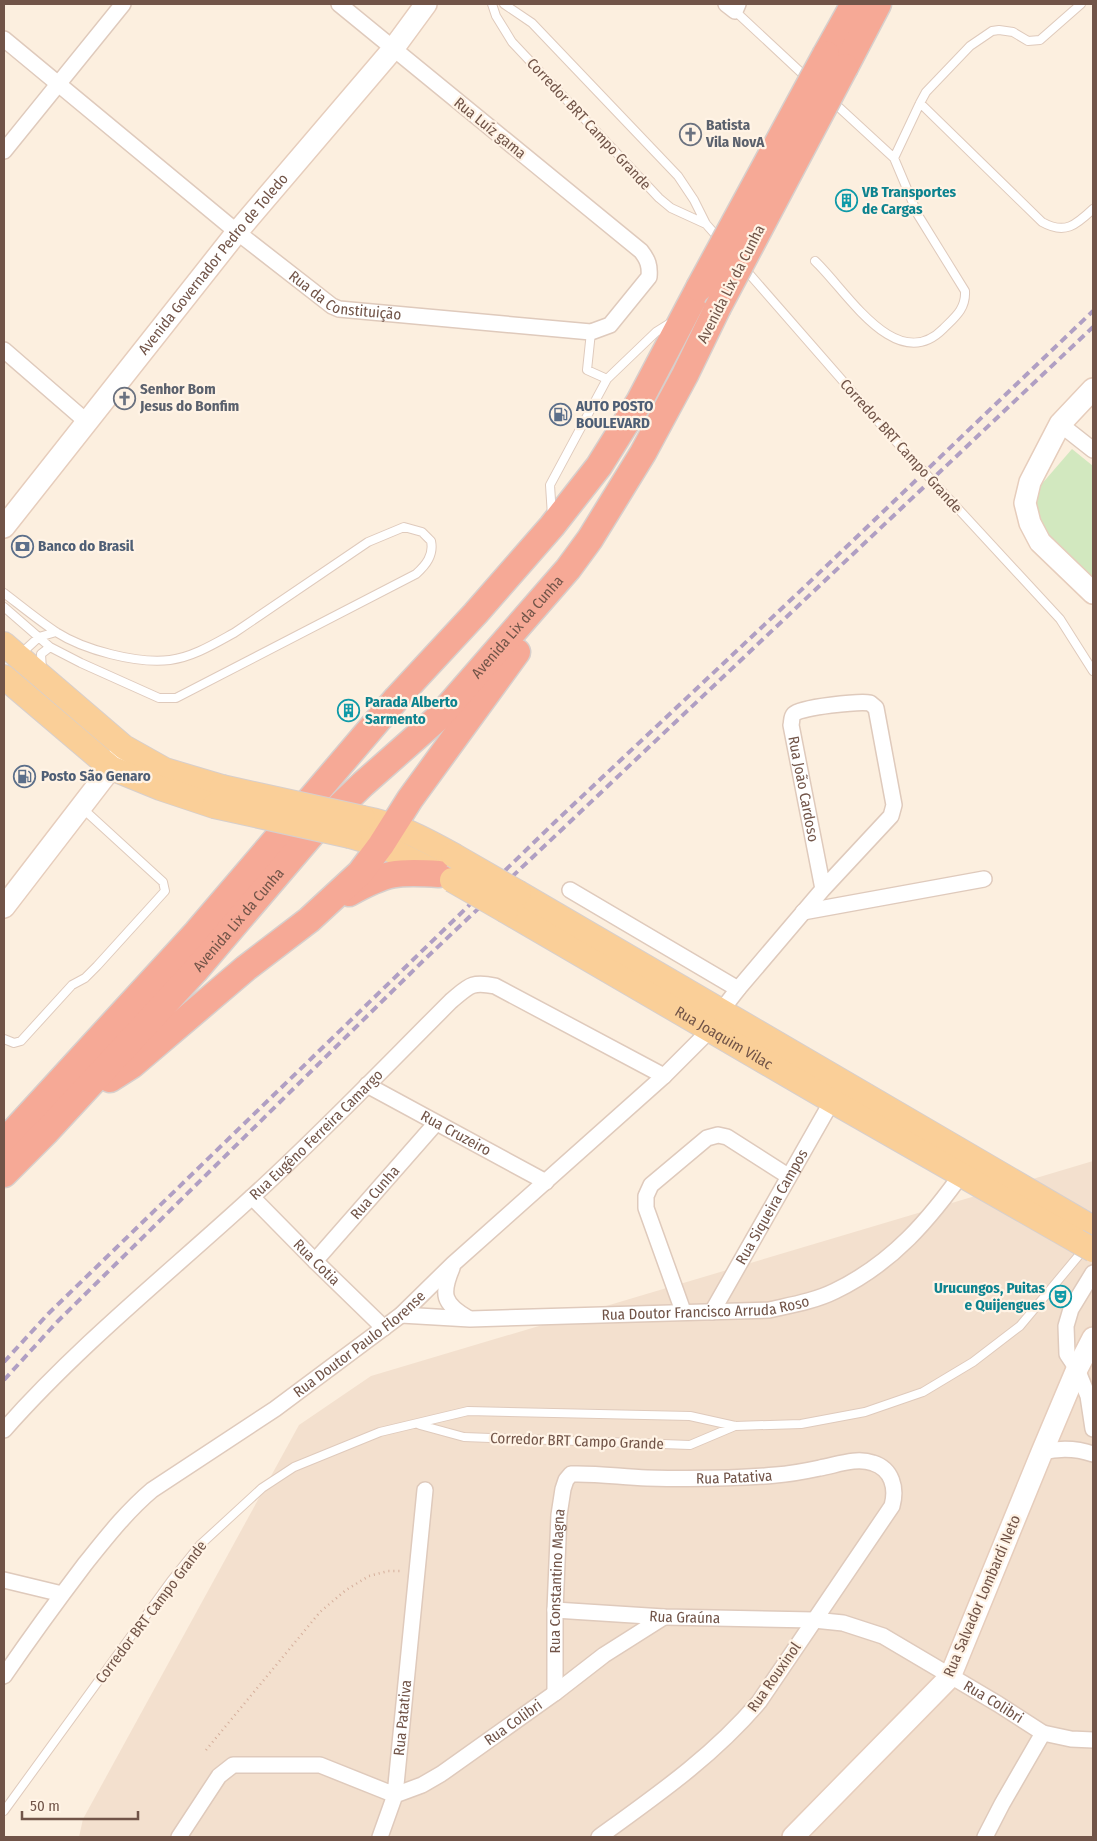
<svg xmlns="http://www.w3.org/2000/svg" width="1097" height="1841" font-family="'Fira Sans Condensed',sans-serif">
	<rect width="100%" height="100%" fill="#fcefdf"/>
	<path fill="#f3e0ce" d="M1093 1161V1837H79L83 1819 299 1425 371 1376Z"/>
	<path fill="#d2e8bf" d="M1072 449 1093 466V580L1048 534 1038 519 1036 499 1040 486Z"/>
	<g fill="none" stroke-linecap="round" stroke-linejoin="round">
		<defs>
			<path id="lane" d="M492 4 496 16 512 42 659 198 671 208 706 224
				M504 4 532 23 678 176 694 200 706 224 721 241
				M735 11 808 79
				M831 100 894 158
				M920 103 1042 222C1065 235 1076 225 1093 209
				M815 261C846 290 896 376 943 329 955 317 966 309 965 291L918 215 894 158 920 103 926 92 970 46 992 31 999 30 1013 32 1028 41 1040 40 1081 4
				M745 269 890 435 1060 619 1093 671
				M591 332 587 370 607 379
				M552 516 550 485 607 379 656 332 672 322
				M4 593C21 606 38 620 56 632 84 650 137 664 170 660 193 657 214 644 234 633L368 542 404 527 422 532 431 541C434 555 426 565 416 574L176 698H159L81 663 50 647 41 654 42 670
				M4 607 50 647
				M20 652 26 649 39 637 56 632
				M4 1039 14 1043 21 1041 72 985 85 978 97 966 165 891 163 882 81 807
				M420 1425 464 1437 690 1445 735 1426
				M4 1811 171 1581 200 1545 262 1488 294 1467 380 1432 468 1411 690 1416 735 1426 801 1424 865 1412 923 1392 973 1362 1020 1326 1085 1248"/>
			<g id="street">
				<path d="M726 4 735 11 738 4"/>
				<path id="s1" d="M4 39 237 232 332 306 339 309 591 332 610 325 649 277C650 266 648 260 641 251L339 4"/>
				<path d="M4 151 123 4"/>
				<path d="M4 350 87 422"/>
				<path d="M1060 424 1093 450"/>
				<path d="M570 890 738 989"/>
				<path d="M803 912 984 879"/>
				<path id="s2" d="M367 1085 546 1182"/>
				<path id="s3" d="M252 1197 315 1261 384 1328"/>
				<path id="s4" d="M315 1261 436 1123"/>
				<path d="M452 1268C441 1294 443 1304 468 1318"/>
				<path d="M1093 1273 1071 1309 1066 1326 1067 1354 1077 1369 1088 1396 1093 1429"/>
				<path d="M683 1311 646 1208V1196L651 1185 707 1138 718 1135 727 1137 788 1176"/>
				<path id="s5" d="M712 1312 832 1101"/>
				<path id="s6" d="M401 1315 470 1319 769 1310C791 1305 815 1301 835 1291 893 1263 930 1219 966 1168"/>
				<path id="s7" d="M4 1430C79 1345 168 1274 252 1197 320 1135 385 1067 451 1001 469 986 471 981 495 986L664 1076"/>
				<path d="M1042 1452C1059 1448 1076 1448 1093 1454"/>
				<path d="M4 1580 62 1594"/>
				<path id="s8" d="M555 1610 664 1617 814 1620 843 1623 883 1636 998 1704 1043 1733 1071 1739 1093 1740"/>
				<path id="s9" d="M4 1676C30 1638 57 1601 85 1564 106 1538 126 1512 152 1490L275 1409 401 1315 453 1264 664 1076 710 1030 721 1011 738 989 823 889 891 816 894 805 876 708 870 703C860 701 801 707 794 714 791 717 792 722 791 725L823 889"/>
				<path id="s10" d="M555 1693V1610L559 1515 563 1489 566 1480 571 1474C596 1473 621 1477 647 1478 689 1479 733 1479 776 1475 791 1474 806 1471 820 1468 837 1465 856 1457 873 1463 892 1469 897 1488 892 1506L759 1702C712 1757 657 1795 599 1837"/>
				<path id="s11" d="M179 1837 219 1776 233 1765H320L395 1795 425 1490"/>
				<path id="s12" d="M380 1837 395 1795 422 1785 441 1774 555 1693 604 1655 664 1617"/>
				<path d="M985 1837 1002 1804 1043 1733"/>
			</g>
			<g id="secondary">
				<path d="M1093 389 1060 424 1030 482 1025 503 1030 523 1040 542 1093 593"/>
				<path id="s13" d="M4 527 237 232 393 49 426 4"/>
				<path d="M4 907 111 768 120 754"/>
				<path d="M793 1837 950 1677 1042 1452 1077 1369 1093 1338"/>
			</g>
			<g id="primary">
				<path d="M4 644 124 747 165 770 222 787"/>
				<path d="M4 677 111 768 160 788 214 806"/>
				<path d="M363 818C396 824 424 839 453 855"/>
				<path d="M350 836 381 845 439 874"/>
				<path d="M519 893 1093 1228"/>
				<path id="s14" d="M506 911 832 1101 1077 1241"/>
			</g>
			<g id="highway">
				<path d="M826 54 854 4"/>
				<path d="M845 67 878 4"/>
				<path d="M349 893C387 872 397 871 439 874"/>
				<path d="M110 1079 132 1065 246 968 309 920 360 873 381 845 410 799 517 652"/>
				<path d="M4 1142 197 932 397 698 475 614 552 526 599 466 639 402 699 288"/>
				<path id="s15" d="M4 1174 47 1131 195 971 317 828 363 784 439 717 568 569 590 539 643 453 685 375 717 309"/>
			</g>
		</defs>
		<use href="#lane" stroke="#dfcabc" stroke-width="10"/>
		<use href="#street" stroke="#dfcabc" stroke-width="18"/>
		<use href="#secondary" stroke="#e6cdbc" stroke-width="24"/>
		<use href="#primary" stroke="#d7cfcc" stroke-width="26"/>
		<use href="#highway" stroke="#d7cfcc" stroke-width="29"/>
		<path stroke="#d5ae9b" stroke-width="2.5" stroke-dasharray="1 4" stroke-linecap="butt" d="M206 1750 320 1612 346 1590 369 1576 388 1571H403"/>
		<use href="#lane" stroke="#fff" stroke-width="8"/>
		<use href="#street" stroke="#fff" stroke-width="15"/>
		<use href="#secondary" stroke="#fff" stroke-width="21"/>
		<use href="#primary" stroke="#facf98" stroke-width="24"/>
		<use href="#highway" stroke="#f6a996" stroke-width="26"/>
		<path stroke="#b09fc3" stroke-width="4" stroke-dasharray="8 5" stroke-linecap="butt" d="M4 1362 48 1314 556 821 796 595 1093 311
			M4 1380 57 1322 425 959 1093 327"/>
		<defs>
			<path id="primary-bridge" d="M222 787 363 818
				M214 806 350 836
				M453 855 519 893
				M452 880 506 911
				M1077 1241 1093 1250"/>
			<path id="highway-bridge" d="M699 288 826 54
				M717 309 845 67"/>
		</defs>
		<use href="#primary-bridge" stroke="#d7cfcc" stroke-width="26" stroke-linecap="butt"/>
		<use href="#highway-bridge" stroke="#d7cfcc" stroke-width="29" stroke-linecap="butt"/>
		<use href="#primary-bridge" stroke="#facf98" stroke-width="24"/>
		<use href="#highway-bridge" stroke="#f6a996" stroke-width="26"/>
	</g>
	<defs>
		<symbol id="church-ring" viewBox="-11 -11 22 22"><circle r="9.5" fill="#fff3e5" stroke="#6b7280" stroke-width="1.5"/><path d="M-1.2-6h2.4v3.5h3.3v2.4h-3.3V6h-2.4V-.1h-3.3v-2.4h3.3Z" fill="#6b7280"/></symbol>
		<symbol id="building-ring" viewBox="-11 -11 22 22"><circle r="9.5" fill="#fff3e5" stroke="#0f9aa8" stroke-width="1.5"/><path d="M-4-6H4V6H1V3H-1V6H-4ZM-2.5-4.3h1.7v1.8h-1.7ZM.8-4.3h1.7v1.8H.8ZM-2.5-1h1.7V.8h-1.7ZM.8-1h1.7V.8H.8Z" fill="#0f9aa8"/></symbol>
		<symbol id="fuel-ring" viewBox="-11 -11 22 22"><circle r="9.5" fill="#fff3e5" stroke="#5c6f8a" stroke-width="1.5"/><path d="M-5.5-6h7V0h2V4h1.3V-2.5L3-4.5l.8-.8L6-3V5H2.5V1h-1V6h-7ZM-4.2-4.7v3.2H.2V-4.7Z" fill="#5c6f8a"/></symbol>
		<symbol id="bank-ring" viewBox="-11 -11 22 22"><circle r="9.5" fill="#fff3e5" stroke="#5c6f8a" stroke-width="1.5"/><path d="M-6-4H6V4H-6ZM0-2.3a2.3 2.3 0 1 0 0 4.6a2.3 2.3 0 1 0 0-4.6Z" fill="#5c6f8a"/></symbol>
		<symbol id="theatre-ring" viewBox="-11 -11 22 22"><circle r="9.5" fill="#fff3e5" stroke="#0f9aa8" stroke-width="1.5"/><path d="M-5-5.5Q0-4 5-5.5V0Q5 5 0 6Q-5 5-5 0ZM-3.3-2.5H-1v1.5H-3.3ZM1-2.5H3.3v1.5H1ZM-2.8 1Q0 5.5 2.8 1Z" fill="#0f9aa8"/></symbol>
	</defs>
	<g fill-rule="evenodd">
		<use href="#church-ring" x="678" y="122" width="25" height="25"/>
		<use href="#building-ring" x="834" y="188" width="25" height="25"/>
		<use href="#church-ring" x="112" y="386" width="25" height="25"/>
		<use href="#fuel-ring" x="548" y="402" width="25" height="25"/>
		<use href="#bank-ring" x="10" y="534" width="25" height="25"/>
		<use href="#building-ring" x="336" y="698" width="25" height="25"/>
		<use href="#fuel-ring" x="12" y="764" width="25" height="25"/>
		<use href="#theatre-ring" x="1048" y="1284" width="25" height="25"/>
	</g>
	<g text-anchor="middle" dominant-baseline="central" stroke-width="4.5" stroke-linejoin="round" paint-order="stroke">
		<g font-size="15" fill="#715448" stroke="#fff3e5">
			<text transform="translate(589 124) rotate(47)">Corredor BRT Campo Grande</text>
			<text transform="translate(490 128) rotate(39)">Rua Luíz gama</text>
			<text stroke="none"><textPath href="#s13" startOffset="336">Avenida Governador Pedro de Toledo</textPath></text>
			<text transform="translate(731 284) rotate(-63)">Avenida Lix da Cunha</text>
			<text stroke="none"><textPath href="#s1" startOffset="432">Rua da Constituição</textPath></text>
			<text transform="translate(901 446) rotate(48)">Corredor BRT Campo Grande</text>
			<text stroke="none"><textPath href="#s15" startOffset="751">Avenida Lix da Cunha</textPath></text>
			<text stroke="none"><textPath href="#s9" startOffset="1516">Rua João Cardoso</textPath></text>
			<text stroke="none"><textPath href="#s15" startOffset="346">Avenida Lix da Cunha</textPath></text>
			<text stroke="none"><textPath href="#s14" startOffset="252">Rua Joaquim Vilac</textPath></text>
			<text stroke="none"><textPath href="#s7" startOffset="430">Rua Eugêno Ferreira Camargo</textPath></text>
			<text stroke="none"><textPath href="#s2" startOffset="101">Rua Cruzeiro</textPath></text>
			<text stroke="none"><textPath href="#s4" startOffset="91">Rua Cunha</textPath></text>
			<text stroke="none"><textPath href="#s5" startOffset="121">Rua Siqueira Campos</textPath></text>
			<text stroke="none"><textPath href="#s3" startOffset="92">Rua Cotia</textPath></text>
			<text stroke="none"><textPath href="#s6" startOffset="305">Rua Doutor Francisco Arruda Roso</textPath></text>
			<text stroke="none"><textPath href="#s9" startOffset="492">Rua Doutor Paulo Florense</textPath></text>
			<text transform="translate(577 1441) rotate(2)">Corredor BRT Campo Grande</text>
			<text stroke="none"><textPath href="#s10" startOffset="385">Rua Patativa</textPath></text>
			<text stroke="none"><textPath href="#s10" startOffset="112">Rua Constantino Magna</textPath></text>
			<text transform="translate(982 1596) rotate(-67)">Rua Salvador Lombardi Neto</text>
			<text transform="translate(151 1612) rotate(-53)">Corredor BRT Campo Grande</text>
			<text stroke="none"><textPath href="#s8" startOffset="130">Rua Graúna</textPath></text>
			<text transform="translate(774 1677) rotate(-55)">Rua Rouxinol</text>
			<text stroke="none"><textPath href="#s8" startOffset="459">Rua Colibri</textPath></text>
			<text stroke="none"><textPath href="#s11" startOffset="336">Rua Patativa</textPath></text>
			<text stroke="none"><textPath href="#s12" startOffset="184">Rua Colibri</textPath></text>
		</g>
		<g font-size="15" font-weight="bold" fill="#5b616d" stroke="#fff3e5" text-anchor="start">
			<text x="706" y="125">Batista<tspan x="706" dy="17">Vila NovA</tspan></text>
			<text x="140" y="389">Senhor Bom<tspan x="140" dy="17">Jesus do Bonfim</tspan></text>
		</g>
		<g font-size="15" font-weight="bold" fill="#0d838f" stroke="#fff3e5" text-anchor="start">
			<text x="862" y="192">VB Transportes<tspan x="862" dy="17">de Cargas</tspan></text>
			<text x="365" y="702">Parada Alberto<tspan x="365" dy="17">Sarmento</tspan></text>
			<text x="1045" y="1288" text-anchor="end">Urucungos, Puitas<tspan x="1045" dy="17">e Quijengues</tspan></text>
		</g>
		<g font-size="15" font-weight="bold" fill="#4e5e75" stroke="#fff3e5" text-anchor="start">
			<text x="576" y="406">AUTO POSTO<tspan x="576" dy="17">BOULEVARD</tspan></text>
			<text x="38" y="546">Banco do Brasil</text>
			<text x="41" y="776">Posto São Genaro</text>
		</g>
	</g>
	<rect width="1097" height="1841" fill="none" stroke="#715448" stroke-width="10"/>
	<path d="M22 1811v8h116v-8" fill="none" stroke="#715448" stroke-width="2.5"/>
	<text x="30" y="1811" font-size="15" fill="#715448" stroke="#fff3e5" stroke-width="4" paint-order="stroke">50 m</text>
</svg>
